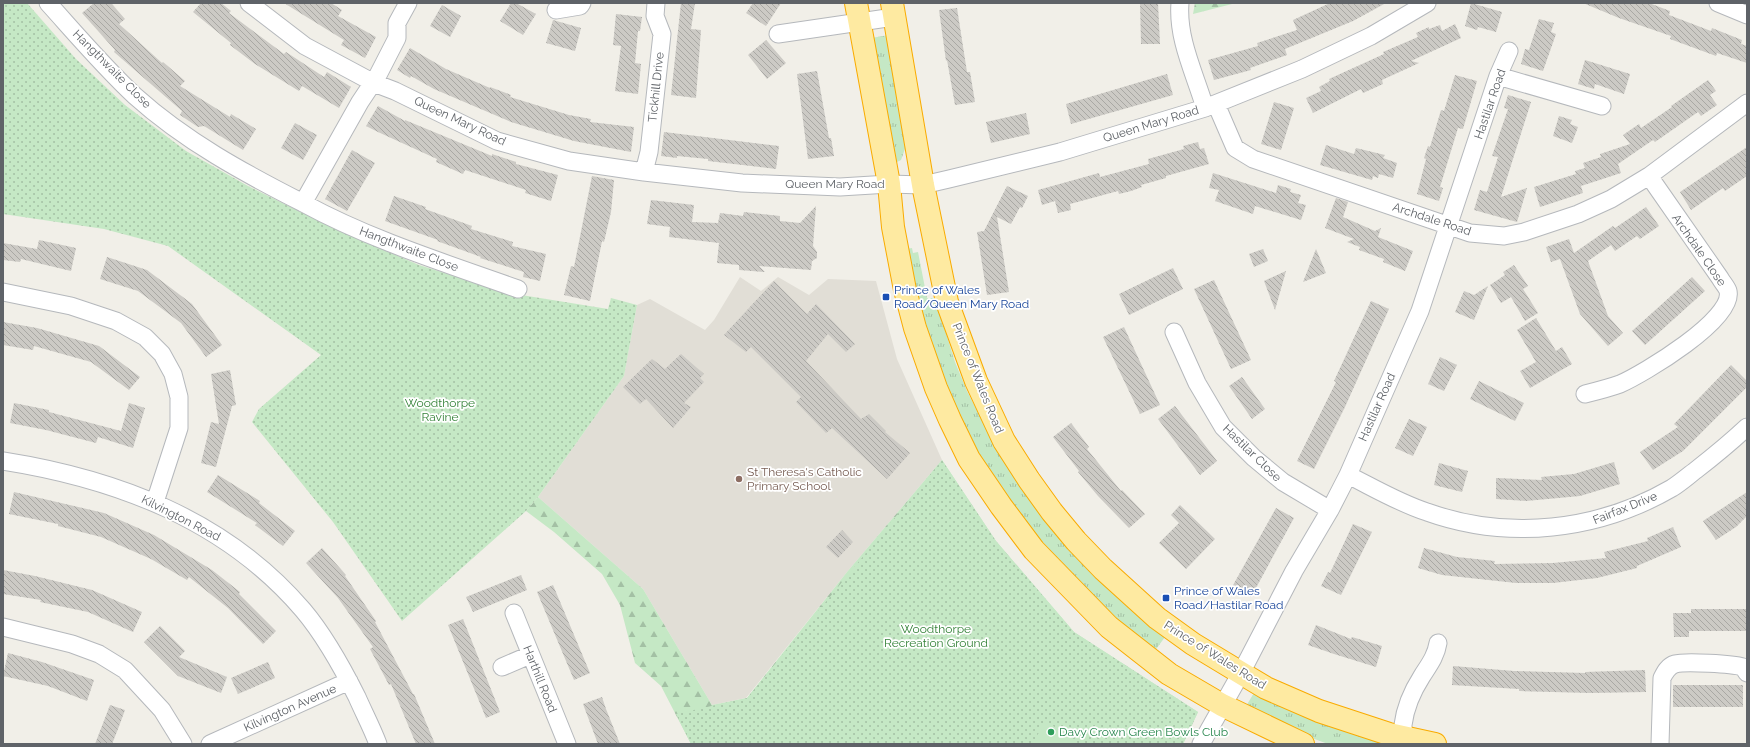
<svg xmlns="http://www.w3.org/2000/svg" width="1750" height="747" font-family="Raleway,sans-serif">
	<defs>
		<pattern id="grass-tufts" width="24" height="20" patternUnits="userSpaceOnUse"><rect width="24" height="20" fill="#c5e8c5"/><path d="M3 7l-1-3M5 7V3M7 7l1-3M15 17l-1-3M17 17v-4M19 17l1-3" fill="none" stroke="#a3c0a4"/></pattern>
		<pattern id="forest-firs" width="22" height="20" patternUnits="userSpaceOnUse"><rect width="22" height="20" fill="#c5e8c5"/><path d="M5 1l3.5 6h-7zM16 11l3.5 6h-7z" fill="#a3c0a4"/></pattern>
		<pattern id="park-dots" width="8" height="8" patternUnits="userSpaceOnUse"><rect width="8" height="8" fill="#c5e8c5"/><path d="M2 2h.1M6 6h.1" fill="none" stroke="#a3c0a4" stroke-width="1.8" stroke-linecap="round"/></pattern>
		<pattern id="building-back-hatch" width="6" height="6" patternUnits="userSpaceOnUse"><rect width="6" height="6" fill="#cccac5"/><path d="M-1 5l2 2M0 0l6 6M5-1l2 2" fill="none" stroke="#a9a8a4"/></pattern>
	</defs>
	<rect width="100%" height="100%" fill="#f1efe8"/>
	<path fill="#e1ded6" d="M740 277 761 291 778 277 809 295 828 279 876 281 897 359 942 460 847 572 746 698 712 705 643 589 538 497 624 376 637 305 650 299 705 330 714 320Z"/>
	<path fill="url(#grass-tufts)" d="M889 35 906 146 901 160 895 163 871 38Z
		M912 248 913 253 918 252 927 298H935L955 362 967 391 1000 456 1022 488 1165 637 1154 652 1129 632 1034 533 973 446 951 403 921 321 906 249Z
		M1255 691 1387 744H1328L1293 731 1245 708Z"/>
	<path fill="url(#forest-firs)" d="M1195 3H1236L1193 14Z
		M942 460 996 541 1074 632 1198 712 1183 744 786 708 691 744 661 686 635 663 620 605 602 574 554 532 526 511 538 497 643 589 712 705 747 698 847 572Z"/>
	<path fill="url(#park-dots)" d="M3 3H27L76 59 125 105 186 151 248 186 333 228 419 265 509 293 608 309 611 298 637 305 624 376 538 497 526 511 402 621 333 522 252 422 259 409 321 355 168 246 104 229 3 214Z
		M942 460 996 541 1074 632 1198 712 1183 744H691L676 714 747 698Z"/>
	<path fill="#c5e8c5" d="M1046 721 1079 744H1032Z"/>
	<path fill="url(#building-back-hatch)" d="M94 3H111L125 19 119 24 162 63 163 62 185 81 180 86 230 117 231 114 256 129 243 150 204 126 198 127 180 115 182 111 114 52 115 50 82 13Z
		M201 3H221L231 11 229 13 284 54 286 52 324 77 327 72 351 87 339 108 302 86 299 91 255 64 230 45 231 43 193 12Z
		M284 3H331L342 10 338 16 376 37 365 58 341 45 344 40Z
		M511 3H516L536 14 523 35 500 21Z
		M681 3H695L691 29 701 30 696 98 671 95Z
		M753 3H781L766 26 746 13Z
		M1140 3H1158L1160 44H1141Z
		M1330 3H1386L1353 21 1285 49 1287 55 1250 68 1251 70 1214 80 1208 60 1258 46 1257 43 1297 30 1293 20Z
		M1471 3 1502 12 1496 32 1478 27 1477 30 1465 26Z
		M1583 3H1649L1670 11 1669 15 1711 31 1712 28 1742 40 1741 44 1747 46V63L1717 53 1716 56 1670 39 1671 36 1619 18Z
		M442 5 461 16 450 37 430 26Z
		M957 8 967 72H970L975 102 955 105 947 60 946 61 939 10Z
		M616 14 642 17 640 31H638L635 63 641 64 638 94 615 91 621 46 613 45Z
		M1539 19 1554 23 1551 32 1556 34 1543 71 1521 64 1525 49 1529 50Z
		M553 20 581 28 575 51 546 43Z
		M1455 24 1461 38 1411 61 1419 63 1382 80 1383 84 1363 93 1361 89 1313 113 1306 98 1321 91 1319 87 1330 81 1329 79 1384 54 1383 52 1418 37 1416 33 1429 27V29L1440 25 1442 31Z
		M766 40 786 63 767 79 748 55Z
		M410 48 446 69 490 88V87L511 95 510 97 569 115 591 119 590 122 634 127 631 152 574 141 511 122 434 89 411 76 410 78 397 70Z
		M1585 60 1630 74 1624 94 1595 84 1594 89 1578 84Z
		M817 71 829 138H831L834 156 808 159 797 74Z
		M1167 74 1173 95 1071 124 1066 104Z
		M1455 75 1477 81 1463 129 1458 128 1440 187 1443 188 1439 201 1417 194 1426 159 1424 158 1428 146 1430 147 1441 110 1444 111Z
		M1708 80 1716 91 1710 95 1717 105 1701 116 1698 112 1655 142 1653 140 1618 164 1621 173 1581 186 1583 193 1540 207 1534 187 1576 174 1575 171 1585 168 1583 163 1601 157 1600 154 1630 144 1623 135 1639 124 1641 128 1672 107 1671 106Z
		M1508 95 1531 102 1501 197 1527 188 1517 222 1474 210 1480 190 1487 192 1498 157 1492 156 1508 109 1504 108Z
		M1274 102 1294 108 1281 150 1261 144Z
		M378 106 405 121V120L492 156V154L516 162V164L558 175 551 201 525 193 526 190 465 170 463 174 436 162 437 159 378 132 366 126Z
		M1026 113 1030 134 991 143 986 122Z
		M1559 116 1572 120 1570 124 1578 127 1572 143 1553 136Z
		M295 123 317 135 303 160 281 148Z
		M664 132 779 146 776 169 708 161V159L677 156V158L661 156Z
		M1198 142 1200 149 1204 148 1209 164 1166 176V178L1141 185 1142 187 1131 191 1119 194 1118 191 1070 204 1071 210 1058 213 1055 201 1042 205 1038 190 1099 173 1100 177 1149 164 1148 159 1184 149 1183 146Z
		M1326 145 1354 154 1356 148 1385 155 1383 158 1397 163 1393 178 1379 174 1378 178 1373 176 1372 180 1320 165Z
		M1747 147V176L1725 191 1723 188 1691 210 1680 192Z
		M352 150 375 163 347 211 325 199Z
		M1213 173 1276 193 1278 185 1291 189 1290 192 1301 195 1298 203 1306 205 1301 220 1255 206 1253 214 1215 201 1219 190 1209 188Z
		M592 176 614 180 611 212 604 242 602 241 590 301 564 295 571 266 574 267Z
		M1007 186 1028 196 1022 208 1020 207 1011 224 997 217 1009 292 987 295 977 232 984 231Z
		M394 196 426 207 425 209 472 226 471 229 513 242 512 246 546 254 540 281 523 277 524 272 480 258 481 257 437 241 438 240 385 221Z
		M1336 198 1348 202 1343 217 1375 231 1381 228 1378 237 1413 251 1405 271 1383 262 1384 259 1359 250 1360 247 1347 242 1354 239 1325 228Z
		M651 200 694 205 692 222 718 223 720 213 743 216 744 212 780 216V221L800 223 816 206 813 246 817 252V258L812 261 811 270 759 266 765 272 739 270V265L717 263 719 243 669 237 670 227 647 224Z
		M1646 207 1659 226 1640 239 1637 236 1615 251 1611 245 1588 261 1608 316 1623 333 1608 346 1580 314 1560 259 1551 262 1546 247 1569 239 1574 253 1613 226 1615 228Z
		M39 240 76 248 71 271 21 259 20 262 3 260V243L37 249Z
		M1263 249 1268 261 1254 267 1249 254Z
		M1316 249 1326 273 1303 282Z
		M107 257 147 270 192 304 222 345 206 357 181 323 161 308 138 291 100 279Z
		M1514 265 1528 286 1523 289 1538 313 1525 321 1511 297 1501 303 1490 285 1505 275 1503 272Z
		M1173 268 1183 289 1129 315 1119 294Z
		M1286 271 1275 310 1264 281Z
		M1692 277 1705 291 1645 345 1632 331Z
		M1214 280 1251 360 1231 369 1194 289Z
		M774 281 807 314 816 304 855 344 846 352 828 334 806 361 861 419 869 414 886 431 885 432 910 453 887 479 832 428 826 433 796 402 801 397 751 347 746 352 724 335Z
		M1488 286 1474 320 1455 312 1464 291 1474 295Z
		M1371 301 1389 309 1345 407 1314 469 1297 461 1336 382 1334 381Z
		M1536 318 1556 351 1562 347 1572 364 1530 388 1520 371 1536 362 1517 330Z
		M3 322 37 328 99 346 140 377 129 390 91 362 34 346 33 350 3 345Z
		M1124 327 1160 405 1140 414 1103 337Z
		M681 354 704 374 700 378 704 382 684 403 691 407 673 428 646 399 640 404 623 387 652 359 665 369Z
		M1440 357 1457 365 1444 391 1428 384Z
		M1731 365 1747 381V387L1683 451 1653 470 1640 452 1678 427 1674 424Z
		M230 370 236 405 232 406 216 467 201 463 211 422 219 424 211 374Z
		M1242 377 1265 409 1252 419 1229 386Z
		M1479 381 1524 403 1515 421 1470 399Z
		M14 403 49 410V412L121 431 129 403 145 408 133 448 98 437 96 443 46 430 10 423Z
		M1175 406 1217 461 1200 475 1158 419Z
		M1409 419 1427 427 1413 456 1395 448Z
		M1071 423 1089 447 1087 449 1121 491 1122 490 1145 514 1129 528 1098 496 1078 472 1079 471 1053 437Z
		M1614 462 1620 484 1580 496 1526 501 1496 499V478L1542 480 1541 477 1574 474Z
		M1439 463 1468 471 1462 492 1434 485Z
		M218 475 260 501 259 503 295 531 283 546 255 525 257 523 207 492Z
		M14 492 104 513 154 535 212 570 240 592 239 594 276 631 263 644 228 608 189 577 187 580 151 559 101 537 58 526V524L9 514Z
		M1747 492V516L1736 527 1716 540 1703 521Z
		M1180 505 1215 539 1186 569 1159 543 1179 523 1171 515Z
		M1276 508 1294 518 1251 597 1232 587Z
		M1353 524 1372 532 1341 595 1321 586 1328 572 1330 573Z
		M1673 527 1681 547 1637 566V568L1597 578 1553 583H1516L1442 575 1418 568 1424 548 1457 557 1495 561 1494 564 1553 563 1606 558 1604 552 1648 541 1647 538Z
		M842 530 853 542 838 558 826 547Z
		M322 548 346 575 345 576 376 621 375 622 413 694H414L435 744H416L391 684 389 685 370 649 373 647 338 598 306 563Z
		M3 570 35 576 92 590 142 612 133 632 88 612 40 602 41 600 3 594Z
		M521 575 527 590 473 612 466 597Z
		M553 585 590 673 574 680 537 592Z
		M1691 609H1747V631H1689V637H1674L1673 613H1691Z
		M463 619 500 712 486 718 448 625Z
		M1316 625 1351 639 1352 637 1382 646 1376 667 1334 654 1308 645Z
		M160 626 185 651 179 657 227 677 221 693 178 676 144 642Z
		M8 653 42 662 94 680 87 701 48 686 3 676Z
		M268 662 275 678 238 694 231 678Z
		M1453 666 1514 671 1585 673V672L1645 670 1646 692 1590 693 1519 691V689L1452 685Z
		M1673 685H1743V707H1673Z
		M602 697 606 709 620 744H598L583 704Z
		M110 705 125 710 118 729 112 744H95Z"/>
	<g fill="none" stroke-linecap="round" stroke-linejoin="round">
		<defs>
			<path id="minor" d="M48 3C76 34 104 67 135 96 185 141 244 173 303 203
				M249 3 305 46 374 83 395 91 497 141 569 161 644 172 742 183 840 187 889 184 923 185 949 179 1060 152 1205 108 1302 69 1371 36 1427 3
				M408 3 397 23V38L378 75 360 102 303 203C371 240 445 263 518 289
				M1180 3C1177 39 1195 74 1205 108
				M1718 3 1747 15
				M556 10 580 6 582 3
				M778 34 894 17
				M1498 76 1602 106
				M1216 104 1235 148 1253 159 1470 233 1504 236 1524 232 1578 214 1611 199 1649 176 1747 103
				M644 172 649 152 662 34 655 16 656 3
				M3 292 71 306 116 321 145 337 162 354 173 374 179 397V428L155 502
				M1174 332 1197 383 1223 427 1254 458 1283 482 1330 510
				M1585 394C1597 391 1609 388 1620 384 1643 374 1735 319 1728 291 1727 287 1722 282 1720 278L1649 176
				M3 461C117 479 226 520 303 610 325 636 342 667 357 697 364 713 372 728 378 744
				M1348 475C1374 488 1399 503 1427 512 1508 541 1598 531 1672 488 1680 483 1688 476 1696 470 1714 456 1731 442 1747 427
				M514 613 567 744
				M3 627 72 644 99 654 125 670 162 710 183 744
				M502 667 530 655
				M210 744 349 681
				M1201 744 1241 673 1294 571 1330 510 1348 475 1420 311 1498 76 1509 51
				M1405 744C1405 738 1403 731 1403 725 1405 709 1413 690 1422 676 1429 665 1436 656 1438 643
				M1660 744 1662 678C1665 672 1668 666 1675 664 1685 661 1733 664 1743 667L1747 673"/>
			<path id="trunk" d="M856 3 889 184 893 227 905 290 915 328 936 388 950 420 969 459 1001 506 1034 550 1109 627 1169 674 1222 705 1303 744
				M892 3 923 185 947 302 976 381 1004 441 1029 480 1052 512 1076 541 1103 569 1157 618 1193 644 1241 673 1266 688 1319 711 1389 734 1435 744"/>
		</defs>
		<use href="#minor" stroke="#b5b8bc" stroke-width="19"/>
		<use href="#trunk" stroke="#f9ab00" stroke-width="24"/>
		<use href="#minor" stroke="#fff" stroke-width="17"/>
		<use href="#trunk" stroke="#feeaa1" stroke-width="22"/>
	</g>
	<g fill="#1a4fb4" stroke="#fff" stroke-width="1.5">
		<rect x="882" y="293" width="8" height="8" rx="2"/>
		<rect x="1162" y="594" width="8" height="8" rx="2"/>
	</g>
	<circle fill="#8d6e63" stroke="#fff" stroke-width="1.5" cx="739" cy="479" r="4"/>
	<circle fill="#2e9e5b" stroke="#fff" stroke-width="1.5" cx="1051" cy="732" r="4"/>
	<g text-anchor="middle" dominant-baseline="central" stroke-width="3.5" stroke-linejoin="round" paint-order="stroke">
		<g font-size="12" fill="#5f6368" stroke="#fff">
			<text transform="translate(112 69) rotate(45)">Hangthwaite Close</text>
			<text transform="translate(656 87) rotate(-84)">Tickhill Drive</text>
			<text transform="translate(1490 104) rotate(-71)">Hastilar Road</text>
			<text transform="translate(460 121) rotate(25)">Queen Mary Road</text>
			<text transform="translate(1151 124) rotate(-17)">Queen Mary Road</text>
			<text x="835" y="184">Queen Mary Road</text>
			<text transform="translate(1432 219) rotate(18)">Archdale Road</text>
			<text transform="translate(409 249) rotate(21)">Hangthwaite Close</text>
			<text transform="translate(1699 250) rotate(55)">Archdale Close</text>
			<text transform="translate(978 378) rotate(68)">Prince of Wales Road</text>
			<text transform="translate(1377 407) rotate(-66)">Hastilar Road</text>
			<text transform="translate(1252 453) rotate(44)">Hastilar Close</text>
			<text transform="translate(1625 508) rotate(-22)">Fairfax Drive</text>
			<text transform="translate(181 518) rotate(27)">Kilvington Road</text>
			<text transform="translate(1215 655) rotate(32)">Prince of Wales Road</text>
			<text transform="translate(540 679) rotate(68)">Harthill Road</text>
			<text transform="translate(290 708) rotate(-24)">Kilvington Avenue</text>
		</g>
		<g font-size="12" fill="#164399" stroke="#fff" text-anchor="start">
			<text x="894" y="290">Prince of Wales<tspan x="894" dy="14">Road/Queen Mary Road</tspan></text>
			<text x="1174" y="591">Prince of Wales<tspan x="1174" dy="14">Road/Hastilar Road</tspan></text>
		</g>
		<g font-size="12" fill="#348238" stroke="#fff">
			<text x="440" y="403">Woodthorpe<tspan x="440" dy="14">Ravine</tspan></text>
			<text x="936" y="629">Woodthorpe<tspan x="936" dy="14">Recreation Ground</tspan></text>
		</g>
		<g font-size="12" fill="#785e54" stroke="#fff" text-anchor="start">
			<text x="747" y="472">St Theresa's Catholic<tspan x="747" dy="14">Primary School</tspan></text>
		</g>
		<g font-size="12" fill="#27864d" stroke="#fff" text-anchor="start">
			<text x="1059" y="732">Davy Crown Green Bowls Club</text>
		</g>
	</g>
	<rect width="1750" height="747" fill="none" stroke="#5f6368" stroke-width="8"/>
</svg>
